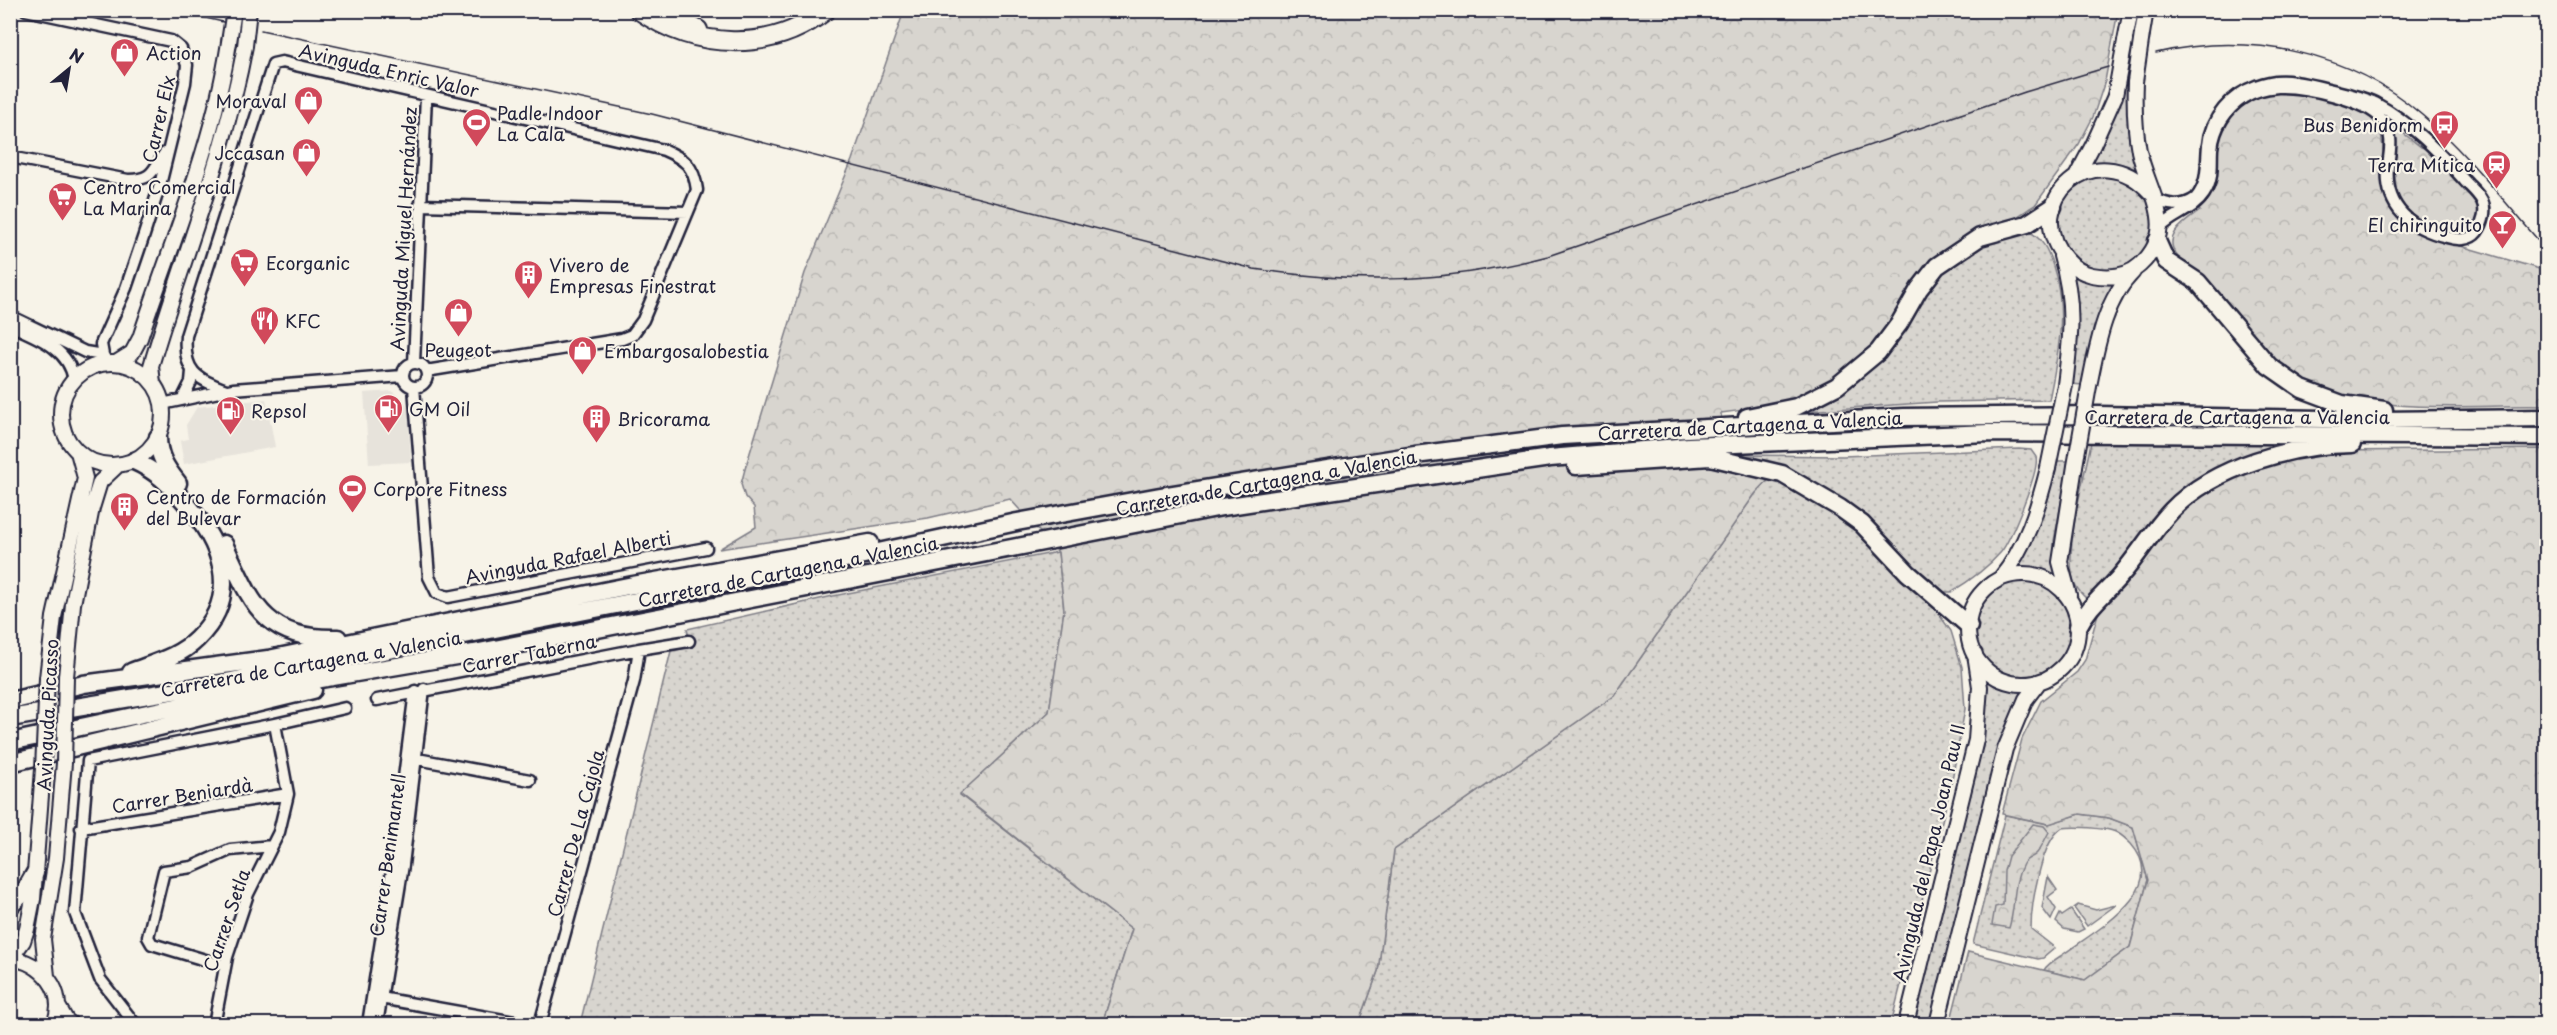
<svg xmlns="http://www.w3.org/2000/svg" width="2557" height="1035" font-family="'Playpen Sans',sans-serif">
	<defs>
		<pattern id="grass-dots" width="8" height="8" patternUnits="userSpaceOnUse" patternTransform="scale(1.5)"><rect width="8" height="8" fill="#d8d5cf"/><path d="M2 2h.1M6 6h.1" fill="none" stroke="#b9b7b3" stroke-width="1.8" stroke-linecap="round"/></pattern>
		<pattern id="forest-crowns" width="20" height="18" patternUnits="userSpaceOnUse" patternTransform="scale(1.5)"><rect width="20" height="18" fill="#d8d5cf"/><path d="M2 6a3 3 0 1 1 6 0M12 15a3 3 0 1 1 6 0" fill="none" stroke="#b9b7b3"/></pattern>
	</defs>
	<rect width="100%" height="100%" fill="#f7f3e8"/>
	<filter id="ink" filterUnits="userSpaceOnUse"><feTurbulence type="fractalNoise" baseFrequency=".0167" numOctaves="2"/><feDisplacementMap in="SourceGraphic" scale="12" xChannelSelector="R" yChannelSelector="G"/><feConvolveMatrix kernelMatrix="1 2 1 2 8 2 1 2 1" color-interpolation-filters="sRGB"/></filter>
	<g filter="url(#ink)">
		<path fill="#e7e3db" d="M392 391 408 406 411 462 369 464 364 393Z
			M266 399 275 447 184 464 180 441 188 439 186 425 197 407Z"/>
		<path fill="url(#grass-dots)" stroke="#7d7c85" stroke-width="1.5" d="M2136 11H2141L2132 143 2136 169C2120 161 2105 160 2087 164Z
			M2059 222a47 47 0 1 1 94 0a47 47 0 1 1-94 0Z
			M2026 230C2042 237 2048 250 2053 266 2068 311 2058 354 2049 400L1937 402 1805 411 1832 394 1939 271 1977 243Z
			M2072 271 2104 283H2115L2102 310 2083 385 2071 384C2077 342 2079 314 2072 271Z
			M2091 442 2276 444 2275 449 2120 570 2088 600C2082 595 2077 589 2074 582 2063 550 2085 476 2091 442Z
			M2019 449 2031 450C2031 450 2036 457 2036 457 2040 470 2010 541 2001 552 1988 567 1968 582 1951 592H1944L1928 583 1876 529 1741 458 1742 455 1843 456Z
			M2057 461H2069L2054 541 2057 579 2044 571 2017 568C2037 532 2046 500 2057 461Z
			M1771 477 1824 503 1880 549 1913 588 1942 613 1940 616 1951 631 1962 667 1965 709 1951 785 1891 1024H1359L1378 971 1394 850 1614 696 1755 494Z
			M1058 552 1064 610 1049 712 960 795 1132 929 1102 1024H580L671 651 691 647 687 629 833 596Z
			M1974 629a48 48 0 1 1 96 0a48 48 0 1 1-96 0Z
			M1984 675 2002 686 2025 689 2000 743 1929 1024H1912L1982 742 1985 717Z
			M2080 814 2109 818 2133 827 2148 880 2130 947 2085 980 2044 970C2048 963 2058 958 2065 953 2096 930 2172 890 2131 844 2122 835 2116 830 2103 829 2090 828 2076 826 2062 828 2041 841 2031 905 2031 929L2055 948 2043 958 2038 959 1973 944 2005 815 2048 824Z"/>
		<path fill="url(#forest-crowns)" stroke="#7d7c85" stroke-width="1.5" d="M904 11H2118L2105 81 2093 117 2079 144 2035 205 2018 216 2019 220C1996 227 1970 232 1951 247 1908 280 1890 340 1841 374 1804 400 1764 408 1721 413L1724 457 1771 477 1755 494 1614 696 1394 850 1378 971 1359 1024H1102L1132 929 960 794 1049 712 1064 610 1058 552 1010 499 928 518 719 549 756 527 754 507 745 497 741 484 745 469 805 273 852 160Z
			M2276 91H2291L2361 108C2396 129 2376 167 2388 198 2393 212 2402 222 2413 232L2543 270 2546 265V406C2462 404 2346 420 2276 365 2268 359 2262 349 2255 341 2236 319 2218 297 2198 275 2192 269 2184 264 2178 257 2160 236 2186 221 2200 211L2197 208C2203 201 2210 194 2214 185 2218 174 2217 160 2217 148 2219 116 2248 98 2276 91Z
			M2389 116 2398 129 2421 147 2431 150 2475 198C2484 211 2479 219 2472 232L2456 235 2429 228 2410 216 2402 205 2396 190 2394 168 2396 138 2387 119Z
			M2546 449V1024H1950L1968 952 2085 980 2130 947 2148 880 2133 827 2109 818 2080 814 2049 824 2002 814 2022 739 2041 701 2077 672 2085 660 2099 610 2180 510 2212 486 2262 463 2337 451Z
			M2033 824 2044 826 2049 832C2045 839 2042 847 2037 853 2033 858 2026 858 2023 864 2012 884 2016 906 2009 928L1992 925 1995 907 2003 905 2004 871 2008 856Z"/>
		<path fill="#d8d5cf" stroke="#7d7c85" stroke-width="1.5" d="M2048 877 2057 890 2048 897 2056 909 2051 920 2042 908Z
			M2078 905 2096 910 2116 905 2087 926 2074 908Z
			M2071 910 2084 929 2078 932 2064 929 2056 922 2060 914 2062 916Z"/>
		<g fill="none" stroke-linecap="round" stroke-linejoin="round">
			<defs>
				<path id="minor" d="M26 10 171 41 181 49 187 65 185 83 160 185 144 235 126 288 101 344 103 355 108 364
					M10 157 128 180C153 180 152 171 165 153
					M2154 198C2167 206 2182 208 2196 198 2209 182 2206 164 2208 145 2210 118 2231 95 2256 86 2266 82 2278 80 2288 81 2306 83 2360 96 2375 103 2410 122 2437 150 2464 180 2469 186 2478 193 2482 201 2487 210 2483 224 2477 232 2470 241 2457 240 2447 237 2410 228 2384 207 2388 166 2390 149 2394 136 2383 121 2369 100 2303 86 2278 87 2266 88 2253 91 2243 98 2226 109 2214 128 2212 149 2211 165 2214 179 2204 194 2193 211 2173 214 2160 228
					M420 205 688 212
					M10 316 85 352 103 355
					M10 325C37 337 69 348 74 380
					M414 363 426 96
					M403 375a12 12 0 1 1 24 0a12 12 0 1 1-24 0Z
					M414 387 429 577 437 593 448 597 706 548
					M226 390C196 378 183 372 186 336L273 64 282 62 664 150C685 159 694 166 697 190L643 320 632 335 622 339 426 371
					M183 398 191 382 192 371
					M162 404 233 389 403 376
					M377 700 639 649 689 641
					M275 724 345 708
					M412 758 530 780
					M81 828 288 794
					M225 966 152 944 148 937 164 871 192 867 230 850 272 846
					M375 997 526 1024
					M135 1024 100 979 75 913 88 761 275 724 288 794 279 832 248 894 227 957 215 1020 212 1024
					M368 1024 393 864 415 691
					M377 1024 403 865 424 689
					M540 1024 634 681 639 649"/>
				<path id="secondary" d="M2142 34 2146 10
					M2125 41 2131 10
					M2135 82C2134 105 2135 129 2139 151 2148 193 2180 228 2140 265 2127 277 2108 278 2092 275 2082 273 2073 267 2066 259 2018 204 2095 131 2151 193
					M2076 177 2093 145 2115 96
					M2061 256C2075 303 2071 337 2065 385
					M116 363 132 353 140 338C172 241 214 143 229 42
					M61 414a51 51 0 1 1 102 0a51 51 0 1 1-102 0Z
					M153 383 151 366C182 260 225 155 245 46
					M2089 386C2097 347 2104 301 2133 272
					M1968 629a55 55 0 1 1 110 0a55 55 0 1 1-110 0Z
					M2000 579C2026 547 2038 508 2048 468
					M2069 595 2060 562 2075 466
					M66 677 73 604 92 508 100 482 118 465
					M47 678 54 617 85 478 78 452
					M10 958C42 962 68 991 54 1024
					M11 958 23 941 27 929 33 899 43 769
					M47 976 43 939 56 858 64 763
					M58 1006 66 1020 71 1024
					M1906 1024 1976 740 1980 687 1975 654
					M1937 1024 2005 749 2026 699 2039 682"/>
				<path id="trunk" d="M2157 241 2166 261 2198 282 2269 366 2302 389 2342 404 2384 410
					M1747 417 1796 407 1837 386 1878 352 1899 324 1919 289 1937 266 1980 237 2027 224 2053 207
					M158 437C158 456 166 468 178 483
					M1576 466 1710 457 1782 474 1840 508 1862 524 1908 573 1969 626
					M224 544C252 603 263 640 338 638
					M2078 627C2089 605 2106 593 2121 575 2139 554 2153 530 2172 510 2214 466 2293 445 2352 444
					M131 672C154 663 179 657 197 639 243 594 221 542 184 501 169 484 155 470 134 461
					M83 684 268 659 633 585 870 543
					M10 701 80 685
					M10 718 221 683 818 565 1017 522 1160 496 1415 455 1562 436 1904 417 2098 415 2381 420 2546 418
					M10 742 256 690 474 653 1222 507 1550 458 1689 446 1988 433 2546 437
					M10 763 313 690
					M10 906 24 892 35 873"/>
				<path id="motorway" d="M639 10C695 49 771 54 826 10
					M668 10 683 22 698 30"/>
			</defs>
			<use href="#minor" stroke="#22223b" stroke-width="15"/>
			<use href="#secondary" stroke="#22223b" stroke-width="18"/>
			<use href="#trunk" stroke="#22223b" stroke-width="21"/>
			<use href="#motorway" stroke="#22223b" stroke-width="22"/>
			<use href="#minor" stroke="#f7f3e8" stroke-width="10"/>
			<use href="#secondary" stroke="#f7f3e8" stroke-width="14"/>
			<use href="#trunk" stroke="#f7f3e8" stroke-width="16"/>
			<use href="#motorway" stroke="#f7f3e8" stroke-width="18"/>
			<path stroke="#22223b" stroke-width="1.5" d="M171 10 223 22
				M261 30 652 114 1254 269C1360 285 1444 283 1548 256L2025 92 2108 67
				M2156 53C2249 31 2350 52 2422 115 2468 154 2506 204 2546 249"/>
			<defs>
				<path id="secondary-bridge" d="M229 42 234 10
					M245 46 249 10
					M2135 82 2142 34
					M2115 96 2125 41
					M2075 466 2089 386
					M2048 468 2065 385
					M64 763 66 677
					M43 769 47 678"/>
			</defs>
			<use href="#secondary-bridge" stroke="#22223b" stroke-width="18" stroke-linecap="butt"/>
			<use href="#secondary-bridge" stroke="#f7f3e8" stroke-width="14"/>
		</g>
	</g>
	<defs>
		<symbol id="shop-pin" viewBox="-11 -11 22 30"><path d="M0 17L-7.5 6A9.5 9.5 0 1 1 7.5 6Z" fill="#d1495b" stroke="#f7f3e8"/><path d="M-5-2.5h2.3a2.7 3.5 0 0 1 5.4 0H5L5.5 6h-11ZM-1.5-2.5h3a1.5 2.3 0 0 0-3 0Z" fill="#fff"/></symbol>
		<symbol id="stadium-pin" viewBox="-11 -11 22 30"><path d="M0 17L-7.5 6A9.5 9.5 0 1 1 7.5 6Z" fill="#d1495b" stroke="#f7f3e8"/><path d="M0-5a6.5 5 0 1 0 0 10a6.5 5 0 1 0 0-10ZM-3.5-1.8h7v3.6h-7Z" fill="#fff"/></symbol>
		<symbol id="bus-pin" viewBox="-11 -11 22 30"><path d="M0 17L-7.5 6A9.5 9.5 0 1 1 7.5 6Z" fill="#d1495b" stroke="#f7f3e8"/><path d="M-5-6H5V4H4V6H2V4H-2V6H-4V4H-5ZM-3.5-4V0h7V-4ZM-3.5 1.2v1.5H-2V1.2ZM2 1.2v1.5H3.5V1.2Z" fill="#fff"/></symbol>
		<symbol id="station-pin" viewBox="-11 -11 22 30"><path d="M0 17L-7.5 6A9.5 9.5 0 1 1 7.5 6Z" fill="#d1495b" stroke="#f7f3e8"/><path d="M-3-6H3Q5-6 5-4V2Q5 4 3 4L4.5 6H3L1.5 4h-3L-3 6H-4.5L-3 4Q-5 4-5 2V-4Q-5-6-3-6ZM-3.5-4v3h7v-3ZM-3.5 1v1.5H-2V1ZM2 1v1.5H3.5V1Z" fill="#fff"/></symbol>
		<symbol id="supermarket-pin" viewBox="-11 -11 22 30"><path d="M0 17L-7.5 6A9.5 9.5 0 1 1 7.5 6Z" fill="#d1495b" stroke="#f7f3e8"/><path d="M-6-5.5h2.5l.6 2H6L4.5 2H-2.5L-4.4-4H-6ZM-1.5 3.2a1.3 1.3 0 1 0 .1 0ZM3 3.2a1.3 1.3 0 1 0 .1 0Z" fill="#fff"/></symbol>
		<symbol id="bar-pin" viewBox="-11 -11 22 30"><path d="M0 17L-7.5 6A9.5 9.5 0 1 1 7.5 6Z" fill="#d1495b" stroke="#f7f3e8"/><path d="M-6-5H6L.8 .8V4.5H3.5V6h-7V4.5H-.8V.8Z" fill="#fff"/></symbol>
		<symbol id="building-pin" viewBox="-11 -11 22 30"><path d="M0 17L-7.5 6A9.5 9.5 0 1 1 7.5 6Z" fill="#d1495b" stroke="#f7f3e8"/><path d="M-4-6H4V6H1V3H-1V6H-4ZM-2.5-4.3h1.7v1.8h-1.7ZM.8-4.3h1.7v1.8H.8ZM-2.5-1h1.7V.8h-1.7ZM.8-1h1.7V.8H.8Z" fill="#fff"/></symbol>
		<symbol id="restaurant-pin" viewBox="-11 -11 22 30"><path d="M0 17L-7.5 6A9.5 9.5 0 1 1 7.5 6Z" fill="#d1495b" stroke="#f7f3e8"/><path d="M-5-6h1v4h1v-4h1v4h1v-4h1v5L-1.5 .5V6h-2V.5L-5-1ZM5-6V6H3V1.5H1.5Q1.5-4 5-6Z" fill="#fff"/></symbol>
		<symbol id="fuel-pin" viewBox="-11 -11 22 30"><path d="M0 17L-7.5 6A9.5 9.5 0 1 1 7.5 6Z" fill="#d1495b" stroke="#f7f3e8"/><path d="M-5.5-6h7V0h2V4h1.3V-2.5L3-4.5l.8-.8L6-3V5H2.5V1h-1V6h-7ZM-4.2-4.7v3.2H.2V-4.7Z" fill="#fff"/></symbol>
	</defs>
	<g fill-rule="evenodd">
		<use href="#shop-pin" x="108" y="36" width="33" height="45"/>
		<use href="#shop-pin" x="292" y="84" width="33" height="45"/>
		<use href="#stadium-pin" x="460" y="106" width="33" height="45"/>
		<use href="#bus-pin" x="2428" y="108" width="33" height="45"/>
		<use href="#shop-pin" x="290" y="136" width="33" height="45"/>
		<use href="#station-pin" x="2480" y="148" width="33" height="45"/>
		<use href="#supermarket-pin" x="46" y="180" width="33" height="45"/>
		<use href="#bar-pin" x="2486" y="208" width="33" height="45"/>
		<use href="#supermarket-pin" x="228" y="246" width="33" height="45"/>
		<use href="#building-pin" x="512" y="258" width="33" height="45"/>
		<use href="#shop-pin" x="442" y="296" width="33" height="45"/>
		<use href="#restaurant-pin" x="248" y="304" width="33" height="45"/>
		<use href="#shop-pin" x="566" y="334" width="33" height="45"/>
		<use href="#fuel-pin" x="372" y="392" width="33" height="45"/>
		<use href="#fuel-pin" x="214" y="394" width="33" height="45"/>
		<use href="#building-pin" x="580" y="402" width="33" height="45"/>
		<use href="#stadium-pin" x="336" y="472" width="33" height="45"/>
		<use href="#building-pin" x="108" y="490" width="33" height="45"/>
	</g>
	<g text-anchor="middle" dominant-baseline="central" stroke-width="4.5" stroke-linejoin="round" paint-order="stroke">
		<g font-size="18" fill="#22223b" stroke="#f7f3e8" text-anchor="start">
			<text x="146" y="52">Action</text>
			<text x="287" y="100" text-anchor="end">Moraval</text>
			<text x="497" y="112">Padle Indoor<tspan x="497" dy="21">La Cala</tspan></text>
			<text x="2423" y="124" text-anchor="end">Bus Benidorm</text>
			<text x="285" y="152" text-anchor="end">Jccasan</text>
			<text x="2475" y="164" text-anchor="end">Terra Mítica</text>
			<text x="83" y="186">Centro Comercial<tspan x="83" dy="21">La Marina</tspan></text>
			<text x="2482" y="224" text-anchor="end">El chiringuito</text>
			<text x="266" y="262">Ecorganic</text>
			<text x="549" y="264">Vivero de<tspan x="549" dy="21">Empresas Finestrat</tspan></text>
			<text x="285" y="320">KFC</text>
			<text x="458" y="349" text-anchor="middle">Peugeot</text>
			<text x="604" y="350">Embargosalobestia</text>
			<text x="409" y="408">GM Oil</text>
			<text x="251" y="410">Repsol</text>
			<text x="617" y="418">Bricorama</text>
			<text x="373" y="488">Corpore Fitness</text>
			<text x="146" y="496">Centro de Formación<tspan x="146" dy="21">del Bulevar</tspan></text>
		</g>
		<g font-size="18" fill="#22223b" stroke="#f7f3e8">
			<text transform="translate(389 70) rotate(13)">Avinguda Enric Valor</text>
			<text transform="translate(158 119) rotate(-77)">Carrer Elx</text>
			<text transform="translate(403 229) rotate(-87)">Avinguda Miguel Hernández</text>
			<text x="2237" y="416">Carretera de Cartagena a Valencia</text>
			<text transform="translate(1750 425) rotate(-3)">Carretera de Cartagena a Valencia</text>
			<text transform="translate(1266 482) rotate(-10)">Carretera de Cartagena a Valencia</text>
			<text transform="translate(568 557) rotate(-11)">Avinguda Rafael Alberti</text>
			<text transform="translate(788 571) rotate(-11)">Carretera de Cartagena a Valencia</text>
			<text transform="translate(529 653) rotate(-11)">Carrer Taberna</text>
			<text transform="translate(311 663) rotate(-10)">Carretera de Cartagena a Valencia</text>
			<text transform="translate(47 715) rotate(-87)">Avinguda Picasso</text>
			<text transform="translate(182 795) rotate(-9)">Carrer Beniardà</text>
			<text transform="translate(575 833) rotate(-75)">Carrer De La Cajola</text>
			<text transform="translate(1928 853) rotate(-77)">Avinguda del Papa Joan Pau II</text>
			<text transform="translate(387 855) rotate(-82)">Carrer Benimantell</text>
			<text transform="translate(226 920) rotate(-71)">Carrer Setla</text>
		</g>
	</g>
	<rect width="2557" height="1035" fill="none" stroke="#f7f3e8" stroke-width="36"/>
	<rect x="18" y="18" width="2521" height="999" fill="none" stroke="#22223b" stroke-width="2" filter="url(#ink)"/>
	<g transform="translate(69 69) rotate(30)" stroke="#f7f3e8" stroke-width="4.5" paint-order="stroke">
	<path d="M0-4.5L10 22L0 15L-10 22Z" fill="#22223b"/>
	<text y="-9" font-size="16" font-weight="bold" text-anchor="middle" fill="#22223b">N</text>
	</g>
</svg>
